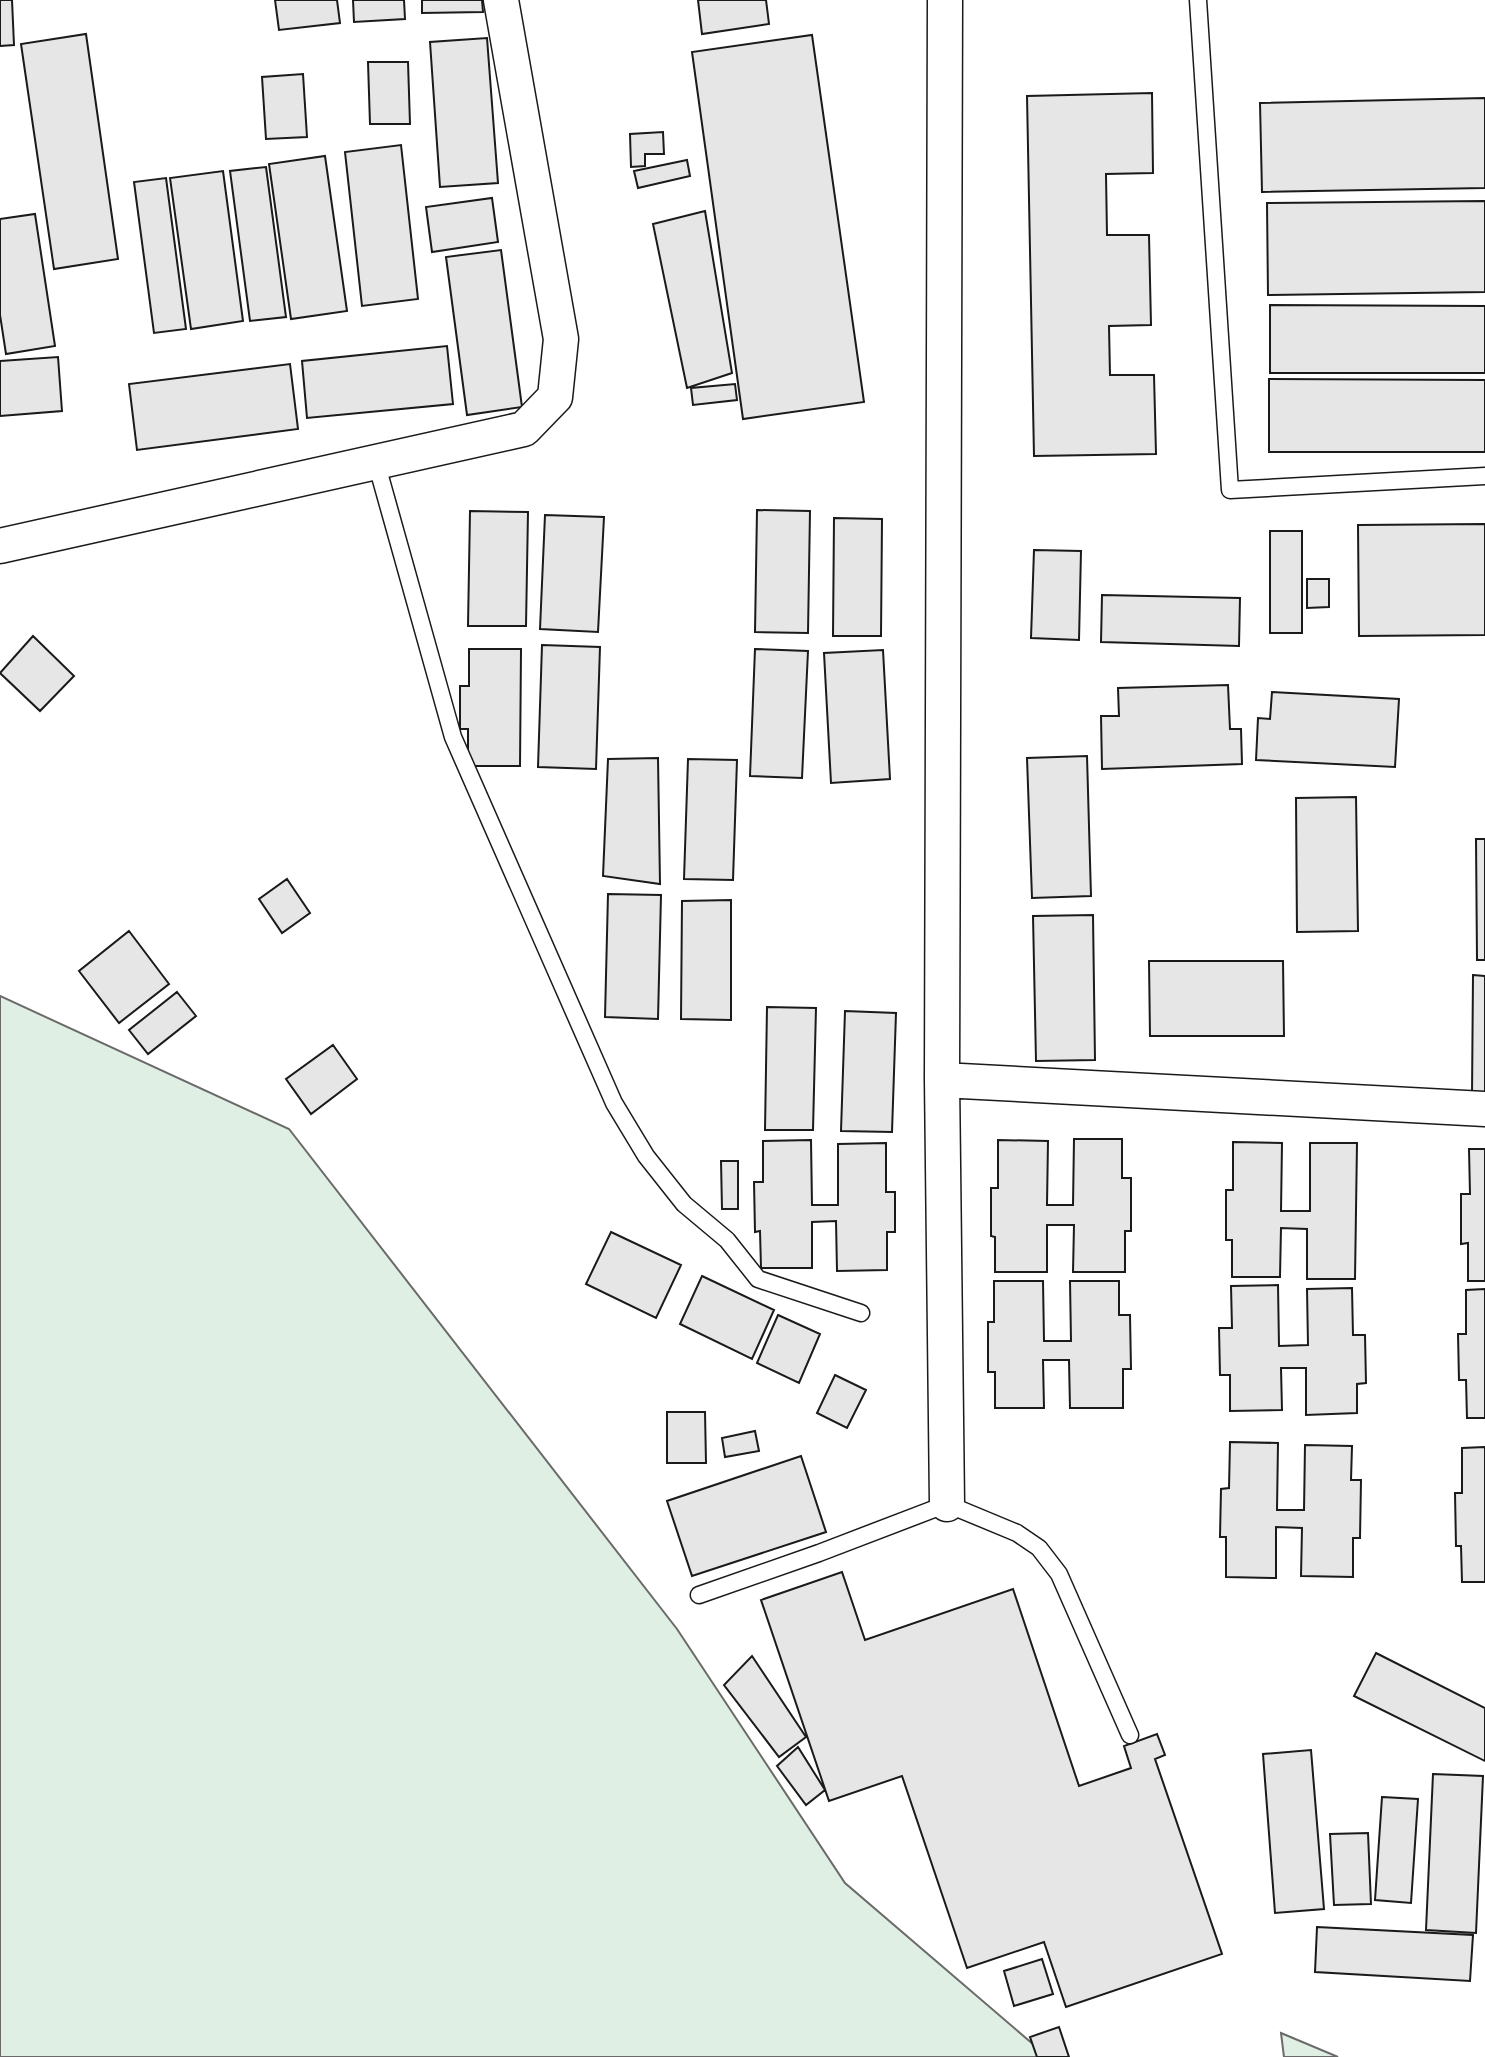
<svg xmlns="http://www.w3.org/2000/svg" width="1485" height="2057" font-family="'Noto Sans',sans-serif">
	<rect width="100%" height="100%" fill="#fff"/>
	<path fill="#e0efe3" stroke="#6a6a6a" stroke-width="2" d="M0 996 289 1129 677 1629 845 1883 1048 2057H0Z
		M1281 2033 1338 2057H1284Z"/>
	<path fill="#e6e6e6" stroke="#1a1a1a" stroke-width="2" d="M0 0H12L14 45 0 46Z
		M275 0H337L340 23 279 30Z
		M353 0H404L405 19 354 22Z
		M422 0H482L483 12 422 13Z
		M698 0H766L769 24 702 34Z
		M86 34 118 259 54 269 21 44Z
		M812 35 864 402 743 419 692 52Z
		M487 38 498 183 440 187 430 42Z
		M368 62H408L410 124H370Z
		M303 74 307 137 266 139 262 77Z
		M1152 93 1153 173 1106 174 1107 235H1149L1151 325 1109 326 1110 375H1154L1156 454 1034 456 1027 96Z
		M1485 98V188L1262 192 1260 103Z
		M663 132 664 154H645V166L631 167 630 134Z
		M401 145 418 299 362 306 345 152Z
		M325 156 347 311 291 319 269 164Z
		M687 160 690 176 638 188 634 171Z
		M266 167 286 317 250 321 230 171Z
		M223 171 243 321 191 329 170 178Z
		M166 178 186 329 154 333 134 182Z
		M492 198 498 242 432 252 426 207Z
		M1485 201V292L1268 295 1267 203Z
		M705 211 732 373 687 388 653 224Z
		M35 214 55 346 6 354 0 315V219Z
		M501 250 522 407 467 415 446 257Z
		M1270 305 1485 306V373H1270Z
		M447 346 453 404 307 418 302 361Z
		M58 357 62 411 0 416V361Z
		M290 364 298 429 137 450 129 384Z
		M1269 379 1485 380V452H1269Z
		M735 384 737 400 693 405 691 388Z
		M757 510 810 511 808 633 755 632Z
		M470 511 528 512 526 626H468Z
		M545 515 604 517 598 632 540 629Z
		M834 518 882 519 881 636H833Z
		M1485 524V635L1359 636 1358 525Z
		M1270 531H1302V633H1270Z
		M1034 550 1081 551 1079 640 1031 638Z
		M1307 579H1329V607L1307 608Z
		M1102 595 1240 598 1239 646 1101 642Z
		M33 636 74 676 40 711 0 673Z
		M542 645 600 647 596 769 538 767Z
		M469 649H521L520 766H468V729H460V686H469Z
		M755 649 808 651 802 778 750 776Z
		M883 650 890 779 831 783 824 653Z
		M1228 685 1230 729H1241L1242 764 1102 769 1101 716H1119L1118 688Z
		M1272 692 1399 699 1395 767 1256 760 1258 718 1270 719Z
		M1087 756 1091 896 1032 898 1027 758Z
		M658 758 660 884 603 876 608 759Z
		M688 759 737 760 733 880 684 879Z
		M1356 797 1358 931 1297 932 1296 798Z
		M1476 839H1485V960H1477Z
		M287 879 310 913 282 933 259 899Z
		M608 894 661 895 658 1019 605 1017Z
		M731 900V1020L681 1019 682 901Z
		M1093 915 1095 1060 1036 1061 1033 916Z
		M129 931 169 984 119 1023 79 971Z
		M1149 961H1283L1284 1036H1150Z
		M1473 975 1485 976V1096L1472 1095Z
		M177 992 196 1016 148 1054 129 1030Z
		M767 1007 816 1008 813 1130H765Z
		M845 1011 896 1013 892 1132 841 1131Z
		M333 1045 357 1079 311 1114 286 1079Z
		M1074 1139H1122V1178H1131V1231H1125V1272H1073L1074 1225H1047V1272H995V1237L991 1236V1188H998V1140L1048 1141 1047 1205H1073Z
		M811 1140 812 1205H838V1144L886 1143V1192H895V1232H887V1270L837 1271 836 1221 812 1222V1268H761L760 1231 755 1232 754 1182H763V1141Z
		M1233 1142 1282 1143 1281 1211H1310V1143H1357L1355 1279H1307V1229L1281 1228 1280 1277H1232V1240H1226V1190H1233Z
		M1469 1149H1485V1281H1468V1243L1461 1244V1194H1470Z
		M721 1161H738V1209H722Z
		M611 1232 681 1265 656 1318 586 1284Z
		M702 1276 774 1310 752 1359 680 1324Z
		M994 1281H1043L1044 1341H1071L1070 1281H1119V1315H1130L1131 1369H1123V1408H1070L1069 1360H1043L1044 1408H995V1372H988V1322H994Z
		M1278 1285 1279 1346 1308 1345 1307 1289 1352 1288 1353 1335H1365L1366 1383 1357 1384V1413L1306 1415V1368H1281L1282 1410 1230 1411V1375H1220L1219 1328H1232L1231 1286Z
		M1485 1289V1418H1467L1466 1380H1459L1458 1334H1466V1290Z
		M778 1315 820 1334 799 1383 757 1363Z
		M835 1375 866 1390 847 1428 817 1413Z
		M667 1412H705L706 1463H667Z
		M755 1431 759 1451 725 1457 722 1438Z
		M1230 1442 1278 1443 1277 1510H1304L1305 1445 1352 1446 1351 1480H1361L1360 1538H1353V1577L1301 1576 1302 1528 1276 1527V1578L1226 1577V1537H1220L1221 1489 1229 1488Z
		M1485 1447V1582H1462L1461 1546H1456L1455 1493H1462V1448Z
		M801 1456 826 1532 692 1576 667 1501Z
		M842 1572 865 1640 1013 1589 1079 1786 1131 1768 1124 1746 1157 1734 1165 1755 1155 1759 1222 1954 1066 2007 1044 1942 967 1968 902 1776 829 1801 761 1600Z
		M1376 1653 1485 1708V1761L1354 1696Z
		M752 1656 806 1737 779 1757 724 1685Z
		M798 1747 825 1790 806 1805 777 1766Z
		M1311 1750 1324 1909 1275 1913 1263 1754Z
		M1433 1774 1483 1776 1476 1933 1426 1930Z
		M1382 1797 1418 1799 1411 1903 1375 1900Z
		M1368 1833 1371 1904 1334 1905 1330 1834Z
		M1317 1927 1473 1935 1470 1981 1315 1972Z
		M1042 1959 1053 1994 1014 2006 1004 1971Z
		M1059 2027 1069 2057H1037L1030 2037Z"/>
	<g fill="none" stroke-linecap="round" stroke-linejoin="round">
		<defs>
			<path id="lane" d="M1198 0 1230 490 1485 476
				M376 462 453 737 614 1103 646 1156 684 1204 727 1240 758 1279 861 1313
				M699 1595 819 1553 947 1504 1017 1533 1039 1548 1059 1574 1130 1735"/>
			<path id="street" d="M945 0 942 1080 947 1504
				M0 546 524 429 555 397 561 339 501 0
				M942 1080 1485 1109"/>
		</defs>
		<use href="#lane" stroke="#1a1a1a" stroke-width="19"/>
		<use href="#street" stroke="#1a1a1a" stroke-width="37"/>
		<use href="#lane" stroke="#fff" stroke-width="16"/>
		<use href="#street" stroke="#fff" stroke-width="34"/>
	</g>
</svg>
